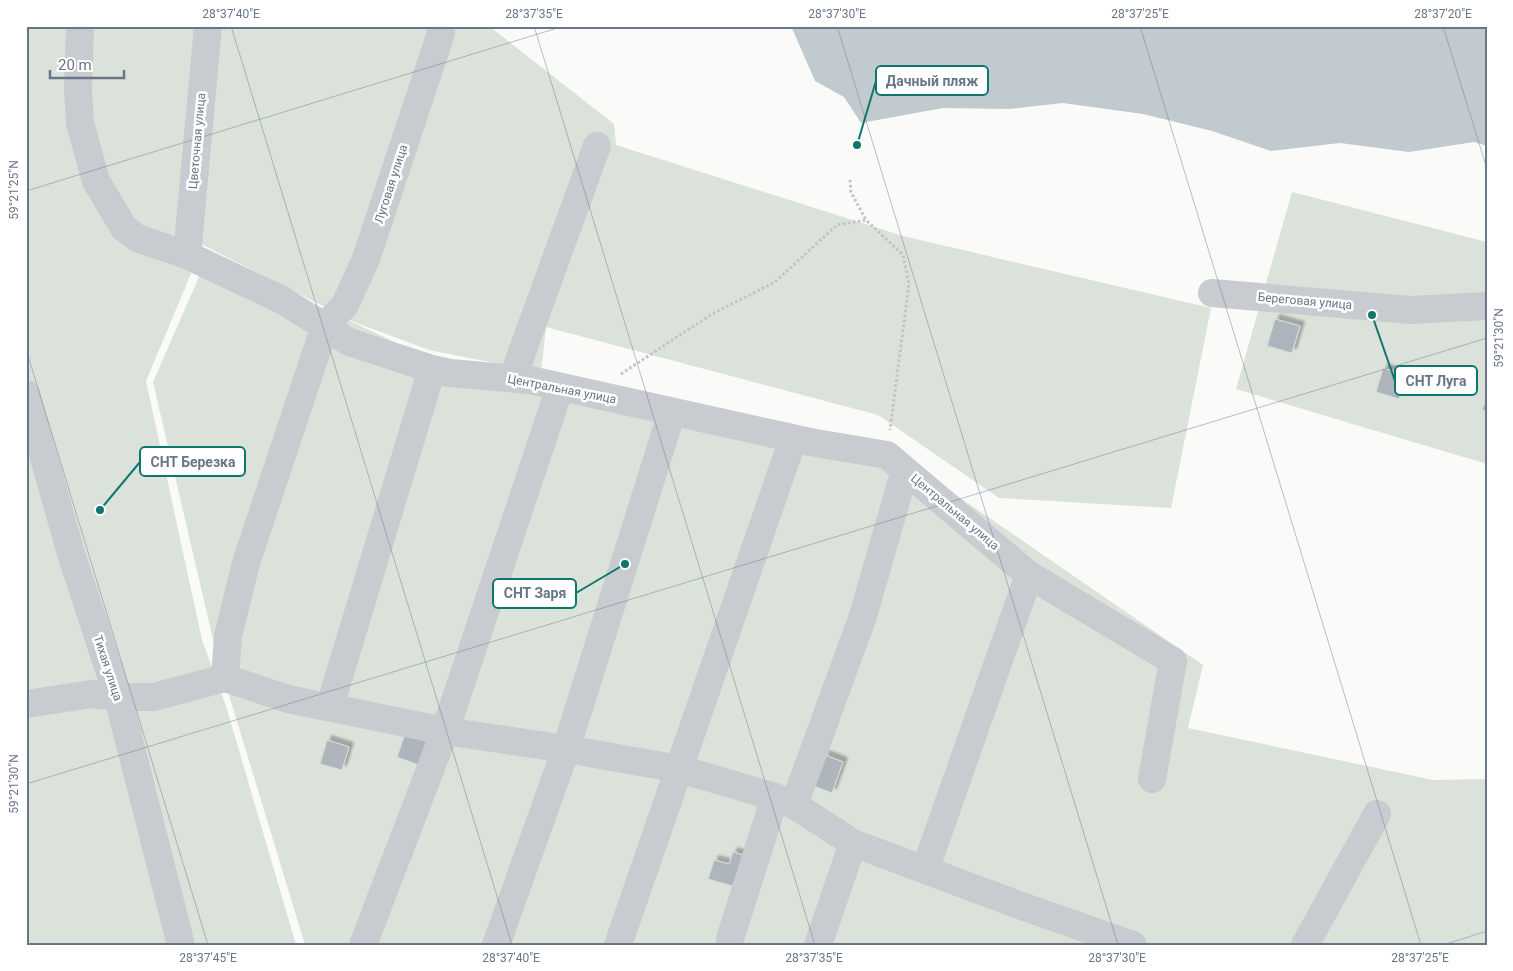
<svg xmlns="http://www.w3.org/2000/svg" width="1513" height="971" font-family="Roboto,sans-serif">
	<defs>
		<filter id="shadow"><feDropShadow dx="4.5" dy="-4.5" stdDeviation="1" flood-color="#0004"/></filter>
	</defs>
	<rect width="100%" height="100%" fill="#fafaf8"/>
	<path fill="#dbe2d9" d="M26 26H489L614 124 616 145 903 236 1211 308 1171 508 999 498 878 415 546 327 541 372 429 350 354 322 203 245 146 381 202 640 226 706 296 945H26Z
		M1292 192 1487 242V464L1236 389Z
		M209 254 428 358 865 461 937 482 1203 665 1188 728 1433 780 1487 779V945H305L216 652 153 382Z"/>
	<path fill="#c1cacf" d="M791 26H1487V146L1474 142 1409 152 1340 143 1271 151 1212 131 1143 114 1063 103 1008 109 943 108 861 123 844 97 815 81Z"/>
	<path fill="#afb5bd" stroke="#dcdcda" filter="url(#shadow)" d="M1275 319 1300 326 1292 353 1267 346Z
		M1383 368 1407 376 1399 399 1376 392Z
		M1487 397V411L1482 410Z
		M405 734 433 744 424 767 397 757Z
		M327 740 349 747 342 770 320 764Z
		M825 755 843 762 832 793 814 786Z
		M733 852 749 857 739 888 708 879 714 860 729 864Z"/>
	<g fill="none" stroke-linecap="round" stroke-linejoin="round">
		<path stroke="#c2c3c6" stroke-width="3" stroke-dasharray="2.5 2.5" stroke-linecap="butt" d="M850 180 851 192 866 220
			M621 374 712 314 775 282 837 225 866 220 903 255 909 284 890 430"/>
		<path stroke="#c8cbcf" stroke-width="28" d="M80 26 78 90 80 123 96 181 124 228 137 238 187 255 282 300 349 342 432 369 450 373 530 380 810 442 887 455 1029 575 1173 661 1152 779
			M187 255 208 26
			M1212 293 1410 310 1487 306
			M513 377 597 146
			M26 394 72 557 118 697 181 945
			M225 678 228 636 246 563 325 326 345 305 366 259 441 33
			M26 704 92 694 118 697H154L225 678 288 699 445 731 566 749 680 769 775 797 794 805 853 843 1016 904 1133 945
			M330 706 432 369
			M794 805 863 616 905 470
			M925 870 1029 575
			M730 939 775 797
			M363 945 445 731 560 387
			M496 945 566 749 672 412
			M618 945 793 439
			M818 945 853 843
			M1305 945 1377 814"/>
	</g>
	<path fill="none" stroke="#697689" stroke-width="1" stroke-opacity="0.45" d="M231 26 512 945M534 26 815 945M837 26 1118 945M1140 26 1421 945M1443 26 1487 169M26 191 564 26M26 349 208 945M26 784 1487 338M1443 945 1487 931"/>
	<g text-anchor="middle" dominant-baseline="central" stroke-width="5" stroke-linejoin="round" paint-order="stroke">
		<g font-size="12" fill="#697689" stroke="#fff">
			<text transform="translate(197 141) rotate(-85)">Цветочная улица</text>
			<text transform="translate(391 184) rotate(-72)">Луговая улица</text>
			<text transform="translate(1305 301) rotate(5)">Береговая улица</text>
			<text transform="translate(562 389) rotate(11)">Центральная улица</text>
			<text transform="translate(955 512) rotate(40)">Центральная улица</text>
			<text transform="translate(108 668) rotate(72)">Тихая улица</text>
		</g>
	</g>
	<path fill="none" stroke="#0f766e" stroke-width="2" d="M857 145L876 81M1372 315L1395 381M100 510L140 462M625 564L576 593"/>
	<g fill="#0f766e" stroke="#fff" stroke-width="2">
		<circle cx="857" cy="145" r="5"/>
		<circle cx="1372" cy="315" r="5"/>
		<circle cx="100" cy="510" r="5"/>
		<circle cx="625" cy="564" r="5"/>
	</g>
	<g fill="#fff" stroke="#0f766e" stroke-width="2">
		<rect x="876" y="66" width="112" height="29" rx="5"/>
		<rect x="1395" y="366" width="82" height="29" rx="5"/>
		<rect x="140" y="447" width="105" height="29" rx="5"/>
		<rect x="493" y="579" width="83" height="29" rx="5"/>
	</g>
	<g font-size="14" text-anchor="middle" font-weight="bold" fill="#697689">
		<text x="932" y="86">Дачный пляж</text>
		<text x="1436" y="386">СНТ Луга</text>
		<text x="193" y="467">СНТ Березка</text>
		<text x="535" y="598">СНТ Заря</text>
	</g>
	<rect width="1513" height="971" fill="none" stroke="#ffffff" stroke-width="55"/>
	<path d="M50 70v8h74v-8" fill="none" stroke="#697689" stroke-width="2.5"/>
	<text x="58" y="70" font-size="15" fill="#697689" stroke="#ffffff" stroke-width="4" paint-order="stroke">20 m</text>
	<rect x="28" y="28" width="1458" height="916" fill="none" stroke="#697689" stroke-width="2"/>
	<g font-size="12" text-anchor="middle" fill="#697689">
		<text x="231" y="18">28°37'40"E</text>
		<text x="534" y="18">28°37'35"E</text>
		<text x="837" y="18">28°37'30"E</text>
		<text x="1140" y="18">28°37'25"E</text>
		<text x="1443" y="18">28°37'20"E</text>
		<text transform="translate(14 190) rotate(-90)" y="4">59°21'25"N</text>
		<text transform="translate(1499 338) rotate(-90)" y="4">59°21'30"N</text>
		<text transform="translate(14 784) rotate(-90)" y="4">59°21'30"N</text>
		<text x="208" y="962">28°37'45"E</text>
		<text x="511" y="962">28°37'40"E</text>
		<text x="814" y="962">28°37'35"E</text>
		<text x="1117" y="962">28°37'30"E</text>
		<text x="1420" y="962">28°37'25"E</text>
	</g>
</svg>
